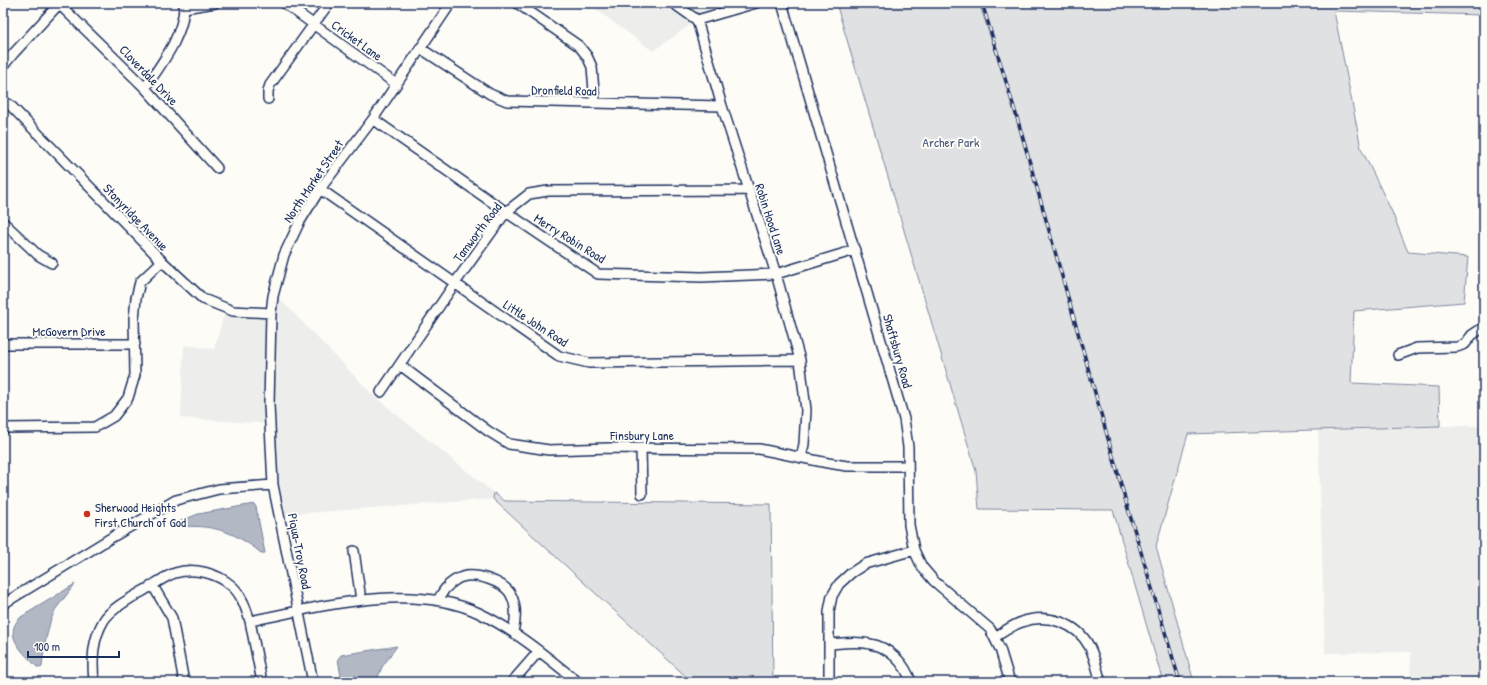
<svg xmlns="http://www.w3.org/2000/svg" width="1487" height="685" font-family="'Patrick Hand',sans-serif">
	<rect width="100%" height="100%" fill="#fdfcf7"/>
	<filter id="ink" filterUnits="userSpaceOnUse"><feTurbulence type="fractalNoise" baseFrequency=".025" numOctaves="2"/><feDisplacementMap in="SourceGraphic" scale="8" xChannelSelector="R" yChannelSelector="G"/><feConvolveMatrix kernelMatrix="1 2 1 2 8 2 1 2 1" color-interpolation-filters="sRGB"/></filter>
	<g filter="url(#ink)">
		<path fill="#edeeec" d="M587 3H756L697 20 653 51Z
			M274 293 375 397 494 493 493 499 279 515 270 424 181 418 184 345 214 349 226 308 271 313Z
			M1440 426H1484V682H1439L1410 679 1411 652 1325 653 1318 430Z"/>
		<path fill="#e0e1e3" stroke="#7e88a0" d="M836 3H979L1009 93 982 3H1484V15L1334 11 1361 148 1392 212 1408 252 1468 257 1464 302 1354 311 1351 383 1439 387 1440 426 1188 434 1156 546 1194 682H1163L1113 510 979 509 976 471Z
			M494 493 505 501 771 504 773 682H692L493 499Z"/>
		<path fill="#b3b8c5" stroke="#76819c" d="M254 504 256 507 265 553H261C232 529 207 523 169 528L171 525 198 514Z
			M75 584 55 610 50 622 44 648 42 667 40 668 37 667C24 653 1 635 21 617Z
			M397 646 382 667 376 682H342L338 659 341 655Z"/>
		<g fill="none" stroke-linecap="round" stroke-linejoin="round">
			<defs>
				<path id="minor" d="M58 3 145 88 217 168
					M284 3 396 84
					M517 3 579 46 587 56 592 67 595 103
					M673 3 697 20 722 106 776 274 800 360 806 410 804 444 801 458
					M782 3 904 419 908 447 909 525 914 550 922 567 934 581 990 629 1000 649 1010 682
					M184 8 215 3
					M697 20 756 3
					M420 48 490 94 507 101 722 106
					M3 66 13 54 60 3
					M145 88C162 63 185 34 184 3
					M268 99V91L270 85 329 3
					M3 101 10 105 162 261 203 299 233 311 271 313
					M373 119 506 212 598 274 701 277 776 274 855 250
					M320 189 559 356 589 363 800 360
					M3 222 38 255 52 263
					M3 344H135
					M1398 355 1417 348 1457 347 1465 344 1472 335 1484 327
					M400 365 488 431 509 444 549 450 609 448 759 449 828 463 847 466H908
					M381 392 455 283 506 212 529 194 548 191 748 190
					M3 428 95 427 114 416 128 398 135 375 134 319 136 298 140 282 162 261
					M641 449 642 494
					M354 551 361 600
					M153 586 172 618 184 682
					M438 600C441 596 443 590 447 587 450 583 458 578 462 577 476 573 502 581 510 593 517 605 516 620 513 632
					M3 604 114 536 176 500 219 489 273 485
					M250 621 262 682
					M995 637C1004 632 1012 625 1022 622 1047 613 1077 623 1089 646 1095 657 1097 670 1101 682
					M830 644C843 643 857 641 870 644 889 647 905 663 911 682
					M94 682C92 660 92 640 104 620 112 608 131 598 143 591 152 586 165 576 175 573 194 567 217 573 232 586 242 595 246 609 250 621 320 607 411 581 479 613 515 630 547 657 578 682
					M313 682 273 485 269 405 271 313 273 296 284 255 299 223 320 189 373 119 451 3
					M512 682 539 651
					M829 682V611L832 596 839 584 851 573 865 564 914 550"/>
			</defs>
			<use href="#minor" stroke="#1b2f5e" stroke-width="12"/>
			<use href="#minor" stroke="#fdfcf7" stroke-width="9"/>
			<defs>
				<path id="rail" d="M982 3 1018 121 1126 502 1180 682"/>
			</defs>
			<use href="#rail" stroke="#1b2f5e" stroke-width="3.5"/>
			<use href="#rail" stroke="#fdfcf7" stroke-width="2" stroke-dasharray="6" stroke-linecap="butt"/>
		</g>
	</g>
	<circle fill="#c8321e" stroke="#fdfcf7" stroke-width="1.5" cx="87" cy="514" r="4"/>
	<g text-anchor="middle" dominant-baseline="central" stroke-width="4" stroke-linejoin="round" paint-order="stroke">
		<g font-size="13" fill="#1b2f5e" stroke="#fdfcf7">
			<text transform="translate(357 40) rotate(36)">Cricket Lane</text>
			<text transform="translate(149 75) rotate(46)">Cloverdale Drive</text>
			<text transform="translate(564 90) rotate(1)">Dronfield Road</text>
			<text transform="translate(313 181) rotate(-56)">North Market Street</text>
			<text transform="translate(136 217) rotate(46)">Stonyridge Avenue</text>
			<text transform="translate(771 219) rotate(72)">Robin Hood Lane</text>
			<text transform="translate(477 232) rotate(-53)">Tamworth Road</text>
			<text transform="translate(570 238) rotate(32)">Merry Robin Road</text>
			<text transform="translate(536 323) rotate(33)">Little John Road</text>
			<text x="69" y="331">McGovern Drive</text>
			<text transform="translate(898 351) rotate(74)">Shaftsbury Road</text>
			<text x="642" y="435">Finsbury Lane</text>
			<text transform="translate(300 551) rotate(79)">Piqua-Troy Road</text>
		</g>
		<g font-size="13" fill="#4c5c7f" stroke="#fdfcf7">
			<text x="951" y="142">Archer Park</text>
		</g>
		<g font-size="13" fill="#1b2f5e" stroke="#fdfcf7" text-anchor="start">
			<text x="95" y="507">Sherwood Heights<tspan x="95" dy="15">First Church of God</tspan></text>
		</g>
	</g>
	<rect width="1487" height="685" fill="none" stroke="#fdfcf7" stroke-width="16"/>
	<rect x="8" y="8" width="1471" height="669" fill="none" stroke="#1b2f5e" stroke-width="1.5" filter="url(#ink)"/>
	<path d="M28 651v6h91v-6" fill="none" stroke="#1b2f5e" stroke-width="2"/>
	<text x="34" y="651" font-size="12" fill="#1b2f5e" stroke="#fdfcf7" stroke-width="3" paint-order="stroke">100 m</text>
</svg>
